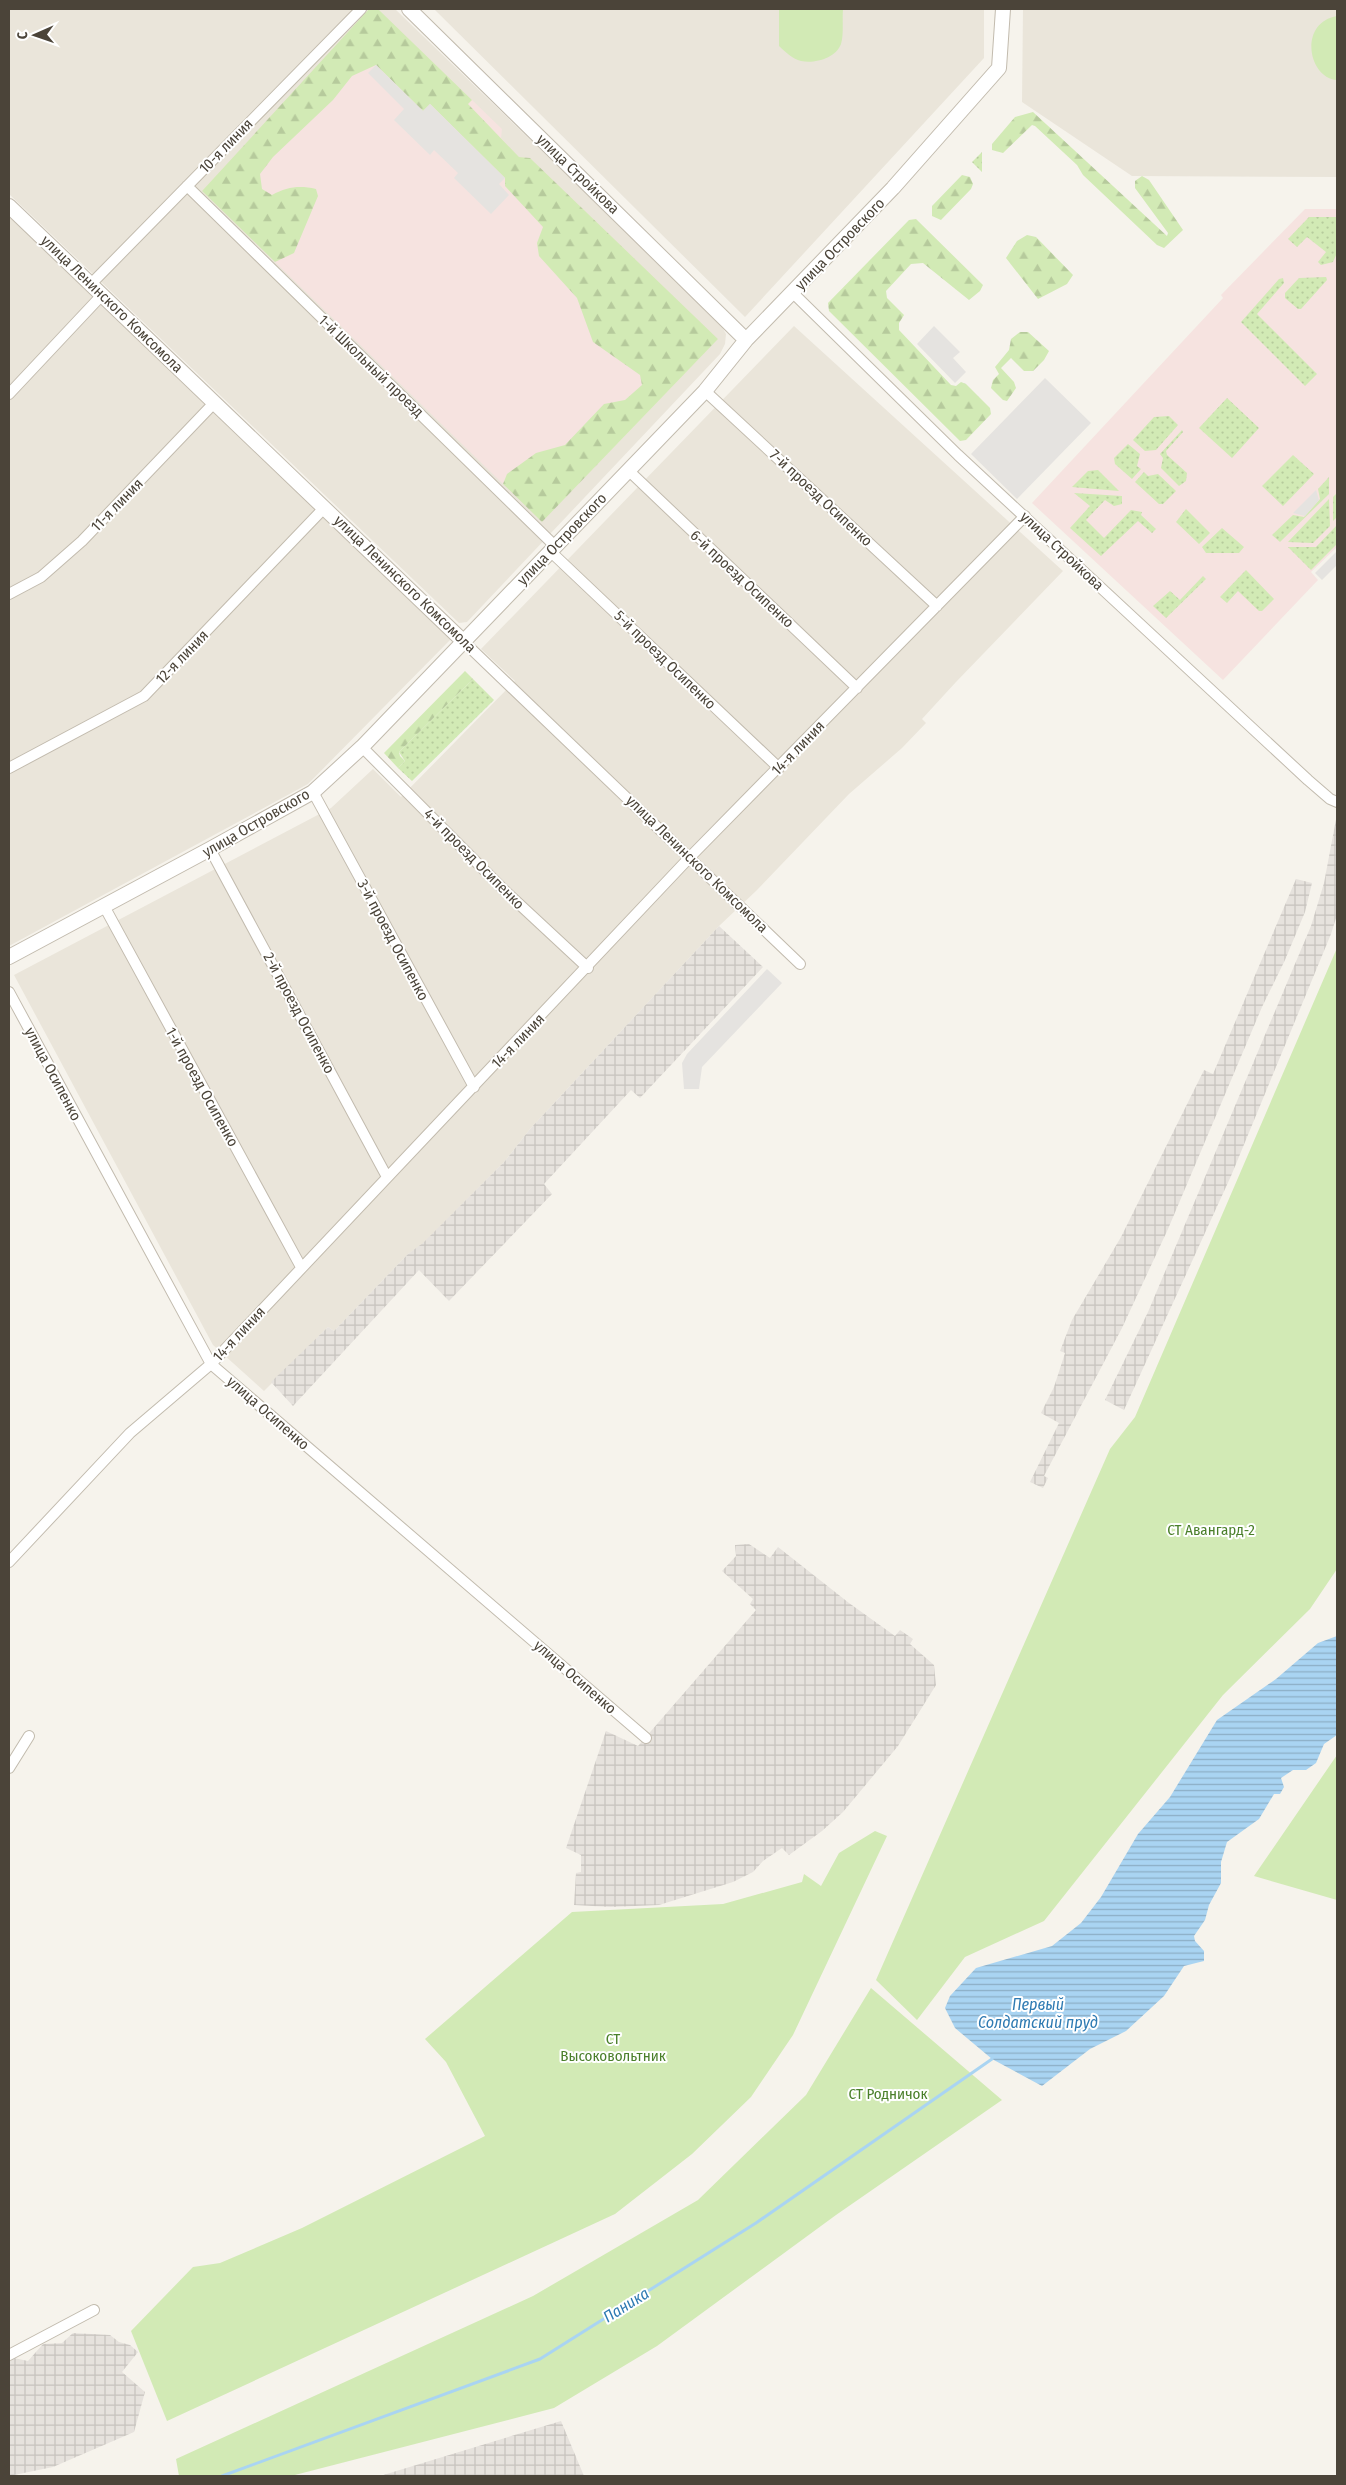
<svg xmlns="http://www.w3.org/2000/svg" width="1346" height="2485" font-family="'Fira Sans Condensed',sans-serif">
	<defs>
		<pattern id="industrial-grid" width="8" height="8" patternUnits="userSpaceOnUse" patternTransform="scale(1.25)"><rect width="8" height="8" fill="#e6e2dd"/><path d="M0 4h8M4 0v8" fill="none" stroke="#c7c3be"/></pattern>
		<pattern id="grass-dots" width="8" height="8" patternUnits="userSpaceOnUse" patternTransform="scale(1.25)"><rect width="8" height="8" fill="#d2eab5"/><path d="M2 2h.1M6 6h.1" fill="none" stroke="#b6ca9c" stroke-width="1.8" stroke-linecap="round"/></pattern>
		<pattern id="forest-firs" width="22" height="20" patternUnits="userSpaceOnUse" patternTransform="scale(1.25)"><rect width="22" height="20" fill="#d2eab5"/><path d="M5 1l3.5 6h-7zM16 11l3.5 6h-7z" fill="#b6ca9c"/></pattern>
		<pattern id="water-rules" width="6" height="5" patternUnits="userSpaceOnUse" patternTransform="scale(1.25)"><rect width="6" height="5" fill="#a9d4f2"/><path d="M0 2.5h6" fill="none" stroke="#8caec5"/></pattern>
	</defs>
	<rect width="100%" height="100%" fill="#f6f3ec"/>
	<path fill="#eae5da" d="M9 9H395L719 322 726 334 725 344 720 354 467 622 459 623 9 194Z
		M434 9H984V58L745 317Z
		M1023 9H1337V177L1132 176 1022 102Z
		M9 216 451 639 308 784 9 946Z
		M794 326 1063 571 956 682 922 719 926 723 902 748 849 794 756 891 719 926 530 1129 505 1161 423 1244 408 1254 334 1331 328 1327 264 1391 213 1345 14 975 331 808 373 769 401 797 515 681 481 649Z"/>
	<path fill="url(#industrial-grid)" d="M1337 814V915L1331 934 1231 1176 1124 1410 1105 1400 1148 1312 1311 926 1324 883Z
		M1296 879 1312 883 1305 912 1285 960 1262 1007 1168 1229 1122 1328 1044 1476 1048 1478 1043 1488 1030 1482 1059 1423 1041 1413 1054 1387 1065 1353 1060 1351 1072 1320 1121 1237 1204 1070 1213 1074Z
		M719 926 763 967 640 1098 631 1090 544 1184 552 1194 449 1301 419 1270 293 1406 271 1382 328 1327 334 1331 408 1254 423 1243 505 1161 530 1129Z
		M749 1544 770 1558 778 1547 849 1603 895 1636 900 1630 913 1639 910 1644 934 1665 936 1685 898 1746 843 1812 822 1831 789 1855 782 1848 763 1861 753 1872 733 1882 659 1905 611 1907 574 1905 576 1873 581 1872V1855L566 1848 606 1731 638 1746 756 1610 750 1604 753 1599 722 1571 736 1556 735 1545Z
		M73 2333 110 2335 119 2342 130 2345 138 2352 122 2372 145 2392 134 2432 53 2467 9 2476V2357L28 2361 43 2344 62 2343Z
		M561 2421 584 2476H380Z"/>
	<path fill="#f6e3e0" d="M369 9H378L502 129 501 138 519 157 530 158 718 339 542 522 202 191Z
		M1305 209H1337V547L1311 572 1318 580 1223 680 1032 503 1223 298 1221 295Z"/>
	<path fill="url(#grass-dots)" d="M982 152V172L972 162Z
		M1309 217H1336L1337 253 1333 262 1321 265 1318 262 1326 252 1307 237 1297 247 1288 239Z
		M1326 277 1327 280 1301 309H1298L1285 298V293L1299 278Z
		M1283 278 1284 283 1257 314 1317 374 1305 386 1241 322 1279 279Z
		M1227 398 1259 428 1232 458 1199 428Z
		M1169 416 1178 425 1156 450 1145 451 1133 440 1154 417Z
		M1182 430 1183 432 1166 451 1167 455 1187 473 1186 481 1179 486 1161 468 1163 458 1160 454Z
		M1128 444 1140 454 1137 466 1141 469 1132 479 1115 464 1114 458Z
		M1293 455 1314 474 1283 506 1262 486Z
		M1098 470 1119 491 1072 487 1088 471Z
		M1144 472 1148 476 1158 474 1176 491 1163 504H1159L1135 482Z
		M1329 477V494L1280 542 1272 535 1293 515 1304 517 1320 499 1318 489Z
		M1074 493 1122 496V504L1114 506 1105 500 1086 520 1104 538 1131 510 1142 512 1141 515 1156 529 1152 533 1138 521 1101 556 1070 528 1090 506Z
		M1337 493V517L1333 521V497Z
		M1329 499 1330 526 1313 543 1288 542Z
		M1186 509 1210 533 1199 544 1176 522Z
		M1337 525V544L1311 570 1288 547H1316Z
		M1222 528 1244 547 1239 553H1206L1202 547Z
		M1246 570 1274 599 1262 611H1259L1238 591 1227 603 1220 597Z
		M1203 576 1206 579 1166 618 1153 606 1170 591 1180 600Z
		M473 679 494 700 412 781 398 768 405 761 399 752Z"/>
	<path fill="url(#forest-firs)" d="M369 9H378L472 100 468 104 519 157 530 158 718 339 542 522 503 484 507 474 536 453 565 445 604 404 625 400 642 385 640 375 593 342 577 298 539 256 537 243 543 227 505 186V178L430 104 423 111 376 65 352 76 333 100 273 157 260 174 262 189 272 195C287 187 299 185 316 189L318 196 294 253 275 262 202 191Z
		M1033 112 1167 236 1168 233 1135 188V181L1142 176 1149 180 1183 230 1164 248 1157 245 1083 175 1077 165 1035 126 1032 125 1003 153 992 150V144L1015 117Z
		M962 175 970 177 973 184 971 189 941 220 932 216V206Z
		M916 219 983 285 980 291 969 300 923 263 911 264 886 291 887 298 904 315 899 323V330L951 385 956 386 961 382 966 384 990 408 991 414 966 440 960 441 829 311 828 303 909 220Z
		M1027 235 1036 237 1073 275 1067 284 1038 299 1006 258 1017 241Z
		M1020 332H1028L1049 351 1044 360 1033 371H1024L1011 358 1001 368 1014 382 1016 388 1007 401 1003 400 991 388 993 380 999 374 995 367 1009 350 1011 339Z
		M465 671 473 679 399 752 400 756 405 761 398 768 384 753Z"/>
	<path fill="#d2eab5" d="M779 9H843C842 19 844 34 841 44 836 58 815 64 801 61 793 59 785 52 779 46Z
		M1337 16V80C1308 78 1298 23 1337 16Z
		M1337 948V1569L1310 1609 1223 1695 1044 1921 965 1957 917 2020 876 1980 1110 1449 1135 1417Z
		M1337 1755V1900L1254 1876Z
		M875 1831 887 1836 793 2035 751 2097 692 2154 615 2214 167 2421 131 2331 193 2267 220 2263 302 2228 485 2136 446 2062 425 2039 572 1912 723 1904 802 1882 804 1874 821 1886 839 1853Z
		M871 1988 1002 2100 836 2215 657 2346 554 2408 291 2476H179L176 2459 533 2296 698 2200 806 2095Z"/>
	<path fill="#e5e3e0" d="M376 65 423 111 430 104 505 178 499 184 509 195 491 214 454 178 458 173 434 150 430 155 394 120 404 109 368 73Z
		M934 326 960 352 953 358 966 372 955 383 917 344Z
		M1045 378 1091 423 1017 499 971 454Z
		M1316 490 1319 500 1305 516 1293 513Z
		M1337 551V565L1322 580 1315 573Z
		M767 969 782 983 702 1067 699 1089H684L682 1063 687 1054Z"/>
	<path fill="url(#water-rules)" d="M1337 1636V1735L1324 1744 1316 1763 1306 1770H1293L1281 1778 1284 1787 1280 1794H1274L1259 1819 1227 1842 1221 1862V1883L1209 1905 1205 1920 1194 1936 1195 1941 1204 1951V1961L1184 1966 1164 1996 1126 2031 1090 2049 1042 2086 992 2059 955 2028 945 2008 950 1996 976 1968 1052 1946 1081 1923 1101 1897 1138 1834 1170 1797 1217 1720 1276 1679 1318 1643Z"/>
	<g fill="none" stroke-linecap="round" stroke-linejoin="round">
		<path stroke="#a9d4f2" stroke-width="3" d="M222 2476 540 2359 756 2223 992 2059"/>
		<defs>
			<path id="minor" d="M187 186 555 546
				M91 284 361 9
				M793 293 958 455 1308 780 1330 799 1337 802
				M705 391 937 606
				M9 394 102 295
				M628 470 857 688
				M550 551 779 768
				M9 594 41 577 82 541 215 402
				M464 642 800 964
				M362 747 505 891 588 968
				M9 768 144 696 325 507
				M313 792 474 1087
				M210 849 387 1177
				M104 906 301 1267
				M9 992 211 1364 646 1738
				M9 1562 130 1433 211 1364 690 857 1025 516
				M9 1768 29 1736
				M9 2355 94 2310"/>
			<path id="tertiary" d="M409 9 746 340
				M9 206 464 642
				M9 957 210 849 313 792 362 747 705 391 746 340 893 188 999 68 1003 9"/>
		</defs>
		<use href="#minor" stroke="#c2bbae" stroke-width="12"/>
		<use href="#tertiary" stroke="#c2bbae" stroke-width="16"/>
		<use href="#minor" stroke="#fff" stroke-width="10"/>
		<use href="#tertiary" stroke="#fff" stroke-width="14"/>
	</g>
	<g text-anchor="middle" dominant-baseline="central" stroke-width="4" stroke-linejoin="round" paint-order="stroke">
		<g font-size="15" fill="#4b4439" stroke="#fff">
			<text transform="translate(226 146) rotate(-46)">10-я линия</text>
			<text transform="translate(578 174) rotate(44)">улица Стройкова</text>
			<text transform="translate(840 244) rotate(-46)">улица Островского</text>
			<text transform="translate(112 304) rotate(44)">улица Ленинского Комсомола</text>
			<text transform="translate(371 366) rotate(44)">1-й Школьный проезд</text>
			<text transform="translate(821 498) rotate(43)">7-й проезд Осипенко</text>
			<text transform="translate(117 505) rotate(-46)">11-я линия</text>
			<text transform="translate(562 539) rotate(-46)">улица Островского</text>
			<text transform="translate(1062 551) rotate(43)">улица Стройкова</text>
			<text transform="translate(742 579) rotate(43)">6-й проезд Осипенко</text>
			<text transform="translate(405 584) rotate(44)">улица Ленинского Комсомола</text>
			<text transform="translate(182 657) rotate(-46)">12-я линия</text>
			<text transform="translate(665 660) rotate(44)">5-й проезд Осипенко</text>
			<text transform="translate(798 748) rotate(-46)">14-я линия</text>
			<text transform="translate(256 823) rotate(-30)">улица Островского</text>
			<text transform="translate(474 859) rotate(45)">4-й проезд Осипенко</text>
			<text transform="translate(697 864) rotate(44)">улица Ленинского Комсомола</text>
			<text transform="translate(393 940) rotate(62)">3-й проезд Осипенко</text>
			<text transform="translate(299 1013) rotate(62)">2-й проезд Осипенко</text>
			<text transform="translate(518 1041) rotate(-46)">14-я линия</text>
			<text transform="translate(53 1074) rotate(62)">улица Осипенко</text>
			<text transform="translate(202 1087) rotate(61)">1-й проезд Осипенко</text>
			<text transform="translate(239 1334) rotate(-47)">14-я линия</text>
			<text transform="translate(268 1413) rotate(41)">улица Осипенко</text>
			<text transform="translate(575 1677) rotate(41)">улица Осипенко</text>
		</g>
		<g font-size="15" fill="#4a7f2a" stroke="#fff">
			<text x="1211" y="1530">СТ Авангард-2</text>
			<text x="613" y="2039">СТ<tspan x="613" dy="17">Высоковольтник</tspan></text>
			<text x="888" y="2094">СТ Родничок</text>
		</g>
		<g font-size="16" font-style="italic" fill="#2e7ab2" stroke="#fff">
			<text x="1038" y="2004">Первый<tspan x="1038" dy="18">Солдатский пруд</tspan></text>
			<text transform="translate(626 2305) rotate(-32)">Паника</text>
		</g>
	</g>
	<rect width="1346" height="2485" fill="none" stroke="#4b4439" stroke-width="20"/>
	<g transform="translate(35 35) rotate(268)" stroke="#ffffff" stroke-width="4" paint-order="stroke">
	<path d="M0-4L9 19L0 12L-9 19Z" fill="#4b4439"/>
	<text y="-8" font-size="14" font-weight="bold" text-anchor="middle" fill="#4b4439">С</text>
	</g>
</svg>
